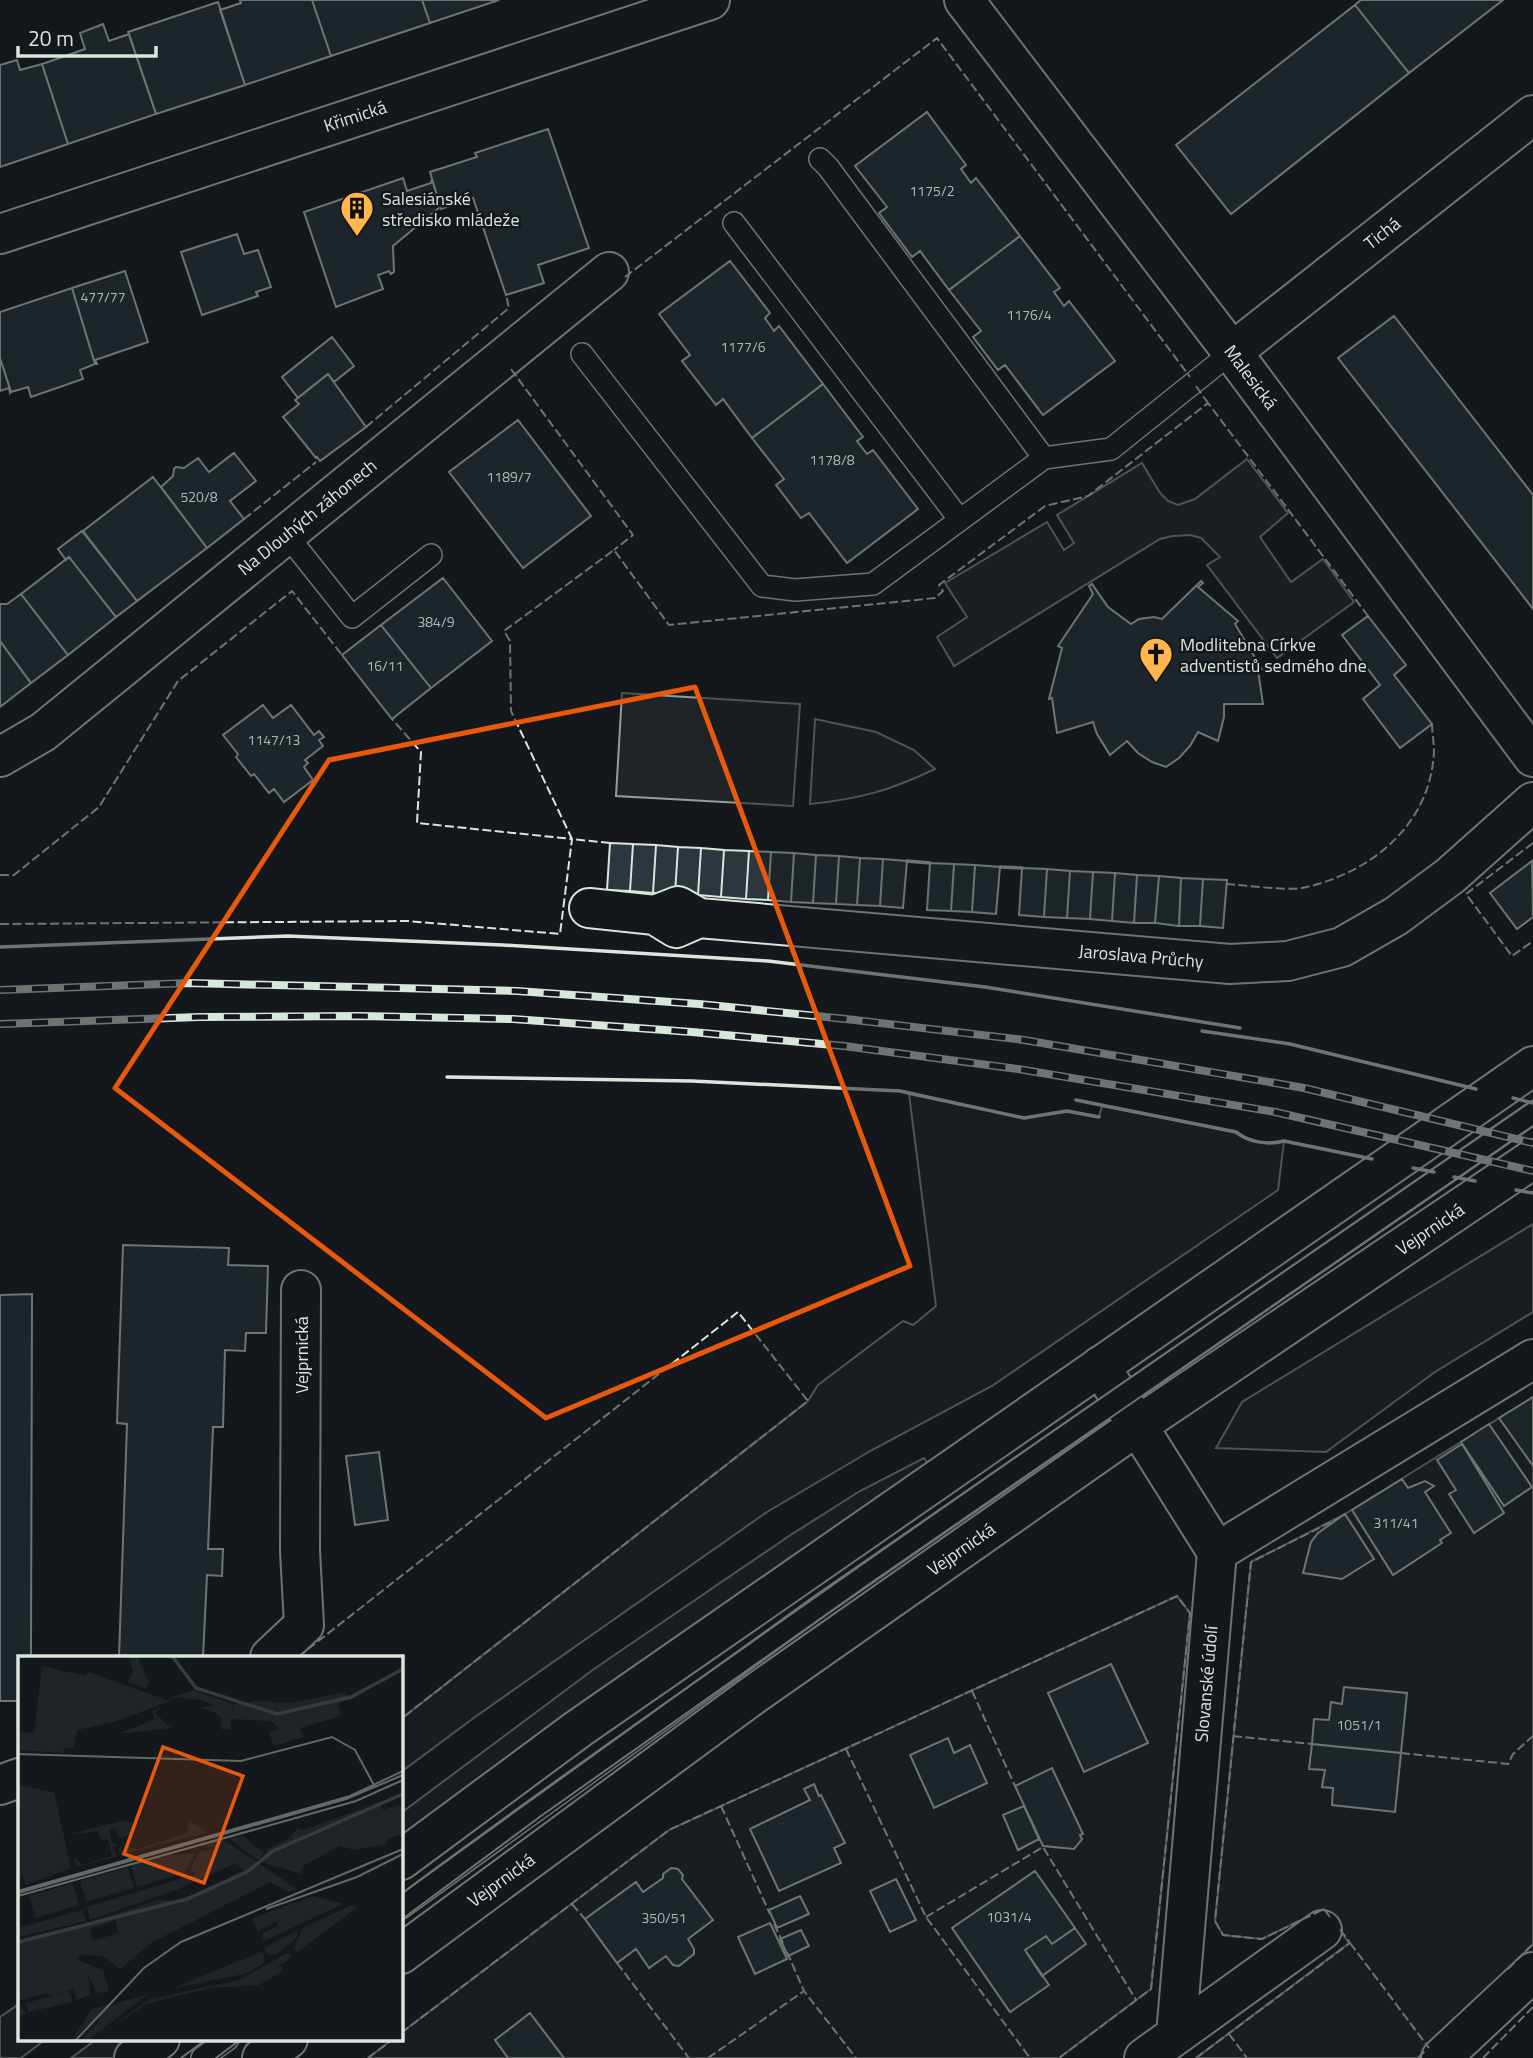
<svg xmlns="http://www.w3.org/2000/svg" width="1533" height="2058" font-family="'Titillium Web',sans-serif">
	<rect width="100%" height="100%" fill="#14181c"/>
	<path fill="#202428" stroke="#939e99" stroke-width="2" d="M622 693 800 704 793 806 616 796Z
		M815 719 876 732 914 750 935 769C889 791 859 799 810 804Z
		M909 1094 1024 1118 1067 1111 1099 1117 1102 1106 1236 1132C1250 1143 1268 1145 1284 1141L1278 1190 992 1386 872 1450 767 1512 475 1717 401 1772V1719L808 1401 818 1385 903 1321 913 1325 936 1306Z
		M1533 1224V1312L1435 1372 1326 1452 1216 1448 1242 1402Z
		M1533 1397V1944L1418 2058H1196L1349 1943 1324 1909 1262 1939 1223 1935 1215 1921 1251 1562 1345 1514Z
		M924 1458 929 1465 401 1850V1813L594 1669 789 1536 860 1491Z
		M1177 1596 1190 1613 1151 1989 1059 2058H368L393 2039H401V2033L669 1830Z
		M19 2004V2039H46L21 2058H0V2017Z
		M97 2039H142L115 2058H71Z"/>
	<path fill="#24282b" stroke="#939e99" stroke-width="2" d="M1247 459 1288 513 1260 537 1291 582 1323 559 1354 602 1277 658 1207 565 1220 557 1201 538 1190 535 1173 536 1160 539 954 666 937 637 967 617 945 583 1047 522 1064 550 1074 543 1057 515 1142 463 1160 493 1168 501 1178 505 1195 499Z"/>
	<path fill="#2c363c" stroke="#d8e6dc" stroke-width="2" d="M240 0H312L331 56 245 85 220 10 241 3Z
		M312 0H422L430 23 331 56Z
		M422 0H499L430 23Z
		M1361 0H1503L1409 73 1355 5Z
		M218 2 245 85 156 114 128 32Z
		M1355 5 1409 73 1231 214 1176 145Z
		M103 24 109 41 129 34 156 114 68 144 42 64 85 49 80 33Z
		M17 60 20 70 42 64 68 144 0 167V65Z
		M927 112 966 165 961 169 971 183 976 178 1020 236 949 290 920 251 912 257 879 213 887 207 855 166Z
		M548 129 589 248 538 265 544 283 506 295 473 198 441 209 430 172 477 157 475 153Z
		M403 178 407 191 431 183 432 179 440 207 393 246 394 272 391 274 389 271 378 275 383 289 336 307 304 212Z
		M237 234 244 254 258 250 271 287 256 292 258 296 202 315 181 252Z
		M1020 236 1060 288 1054 292 1064 306 1069 301 1115 361 1043 415 1005 365 998 370 973 337 981 331 949 290Z
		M730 261 770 313 765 318 774 331 779 326 823 384 752 438 723 399 716 405 682 361 690 355 659 314Z
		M125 271 148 342 95 360 97 364H95L72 288Z
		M72 288 95 364 80 370 83 379 31 397 28 387 11 392 0 358V312Z
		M1394 316 1533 495V609L1338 358Z
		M332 337 354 366 334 382 328 374 298 398 282 377Z
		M0 358 11 392 10 393 9 388 0 391Z
		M328 374 366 427 320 461 317 457 316 458 283 417 299 404 295 400Z
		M823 384 863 437 857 441 867 454 873 450 918 509 847 563 809 513 801 518 776 485 784 479 752 438Z
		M518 420 591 516 523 568 449 472Z
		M234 453 256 481 230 501 244 519 207 548 161 487 173 476 174 469 176 467 184 468 198 458 209 472Z
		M153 477 207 548 137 601 83 531Z
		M82 531 137 601 116 617 69 557 66 560 58 549Z
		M69 557 116 617 68 655 21 594Z
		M443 578 492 641 431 688 381 625Z
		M1201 581 1203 583 1198 587 1238 621 1235 624 1262 669 1258 670 1263 704H1224V717L1218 741 1198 732 1190 746 1179 758 1166 767 1152 762 1138 753 1127 741 1110 755 1097 734 1093 722 1057 733 1052 698 1049 699 1062 648 1058 646 1093 594 1089 586 1092 584 1108 607 1131 624 1139 619 1154 617 1162 619Z
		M21 594 68 655 31 683 0 641V604H7Z
		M1368 616 1406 665 1394 675 1432 724 1400 748 1363 699 1380 685 1342 635Z
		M381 625 431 688 392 719 342 655Z
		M0 641 31 683 0 707Z
		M263 705 273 718 291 705 314 735 319 731 324 737 319 740 323 746 305 760 308 763 304 767 313 780 284 802 274 789 269 793 254 774 251 776 236 757 238 754 223 735Z
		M610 843 633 844 630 891 607 890Z
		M633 844 656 845 653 893 630 891Z
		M656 845 678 847 675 894 653 893Z
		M678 847 701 848 698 895 675 894Z
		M701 848 724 850 721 897 698 895Z
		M724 850 749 851 746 899 721 897Z
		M749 851 771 852 768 900 746 899Z
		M771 852 794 853 791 902 768 900Z
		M794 853 816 855 813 903 791 902Z
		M816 855 839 856 836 904 813 903Z
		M839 856 860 858 857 905 836 904Z
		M860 858 883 859 880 906 857 905Z
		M883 859 907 861 903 908 880 906Z
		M1532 861 1533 917 1517 929 1490 893Z
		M930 863 954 864 951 911 927 910Z
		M954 864 975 865 972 912 951 911Z
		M975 865 1000 867 996 914 972 912Z
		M1022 868 1047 869 1044 917 1019 915Z
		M1047 869 1070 871 1067 918 1044 917Z
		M1070 871 1093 872 1090 919 1067 918Z
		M1093 872 1115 873 1112 921 1090 919Z
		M1115 873 1137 875 1134 923 1112 921Z
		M1137 875 1159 876 1155 923H1134Z
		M1159 876 1181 878 1179 926 1155 923Z
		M1181 878 1203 879 1200 926H1179Z
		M1203 879 1227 880 1223 928 1200 926Z
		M123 1245 229 1248 228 1265 268 1266 266 1333H246L245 1351 225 1350 223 1427H213L208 1549H223L222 1576 207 1575 203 1657H119L127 1424 117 1423Z
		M32 1294 31 1657H19V1701H0V1295Z
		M1533 1397V1466L1499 1418Z
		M1489 1424 1532 1487 1504 1506 1461 1442Z
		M1462 1444 1504 1513 1474 1533 1449 1494 1456 1490 1437 1460Z
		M379 1452 388 1520 355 1525 346 1456Z
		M1402 1479 1408 1488 1425 1481 1434 1486 1425 1492 1451 1533 1440 1540 1442 1543 1393 1575 1352 1510Z
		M1345 1514 1374 1559 1342 1579 1303 1573 1311 1542 1318 1533Z
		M1111 1664 1148 1743 1084 1772 1048 1693Z
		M1344 1687 1407 1693 1401 1753 1312 1744 1314 1719 1329 1720 1331 1702 1342 1704Z
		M948 1738 954 1753 970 1745 987 1783 934 1808 910 1755Z
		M1312 1744 1401 1753 1395 1812 1332 1805 1333 1788 1322 1787 1325 1770 1309 1769Z
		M1052 1768 1083 1834 1080 1835 1082 1839 1074 1849 1043 1846 1015 1786Z
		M814 1784 819 1796 821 1795 845 1843 834 1848 841 1863 779 1891 750 1829 810 1800 804 1789Z
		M1024 1806 1039 1839 1018 1850 1003 1815Z
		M671 1868 678 1869 683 1875 682 1879 713 1920 688 1939 694 1949V1954L679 1966 673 1965 666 1956 649 1968 636 1949 617 1963 585 1919 636 1882 643 1892 663 1878V1874Z
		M1035 1871 1075 1928 1052 1944 1046 1936 1025 1950 1049 1985 1010 2012 952 1928Z
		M896 1879 916 1920 890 1932 870 1891Z
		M800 1896 809 1914 777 1928 769 1910Z
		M770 1923 787 1959 755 1974 738 1937Z
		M1075 1928 1086 1944 1042 1976 1025 1950 1046 1936 1052 1944Z
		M801 1930 809 1946 788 1956 780 1939Z
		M530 2013 564 2058H508L495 2040Z"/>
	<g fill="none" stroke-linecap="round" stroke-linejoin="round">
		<defs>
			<path id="service" d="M820 159 828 167 1044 458
				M734 223 960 520
				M582 354 762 586 795 590 873 584 1044 458 1111 449 1232 352
				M286 534 352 617 431 555
				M401 1908 821 1605 1533 1113
				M202 2058 228 2039"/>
			<path id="minor" d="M964 0 1232 352 1533 757
				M1232 352 1533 115
				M0 757 43 732 609 272
				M589 908 655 915 676 928 699 918 678 906 655 915
				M699 918 1230 964 1288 961 1342 947 1396 916 1450 876 1533 802
				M1100 1366 1217 1552 1176 2035 1144 2058
				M1217 1552 1533 1359
				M270 1657 304 1625 300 1551 301 1290
				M0 1785 19 1778
				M1176 2035 1322 1930
				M1441 2058 1533 1972"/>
			<path id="secondary" d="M0 234 710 0
				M401 1860 578 1729 1533 1066
				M401 1954 753 1695 1137 1426 1533 1159
				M134 2058 160 2039
				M262 2058 288 2039"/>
		</defs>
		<use href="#service" stroke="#d8e6dc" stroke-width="24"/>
		<use href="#minor" stroke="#d8e6dc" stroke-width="42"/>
		<use href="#secondary" stroke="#d8e6dc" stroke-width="42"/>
		<use href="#service" stroke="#14181c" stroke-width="21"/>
		<use href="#minor" stroke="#14181c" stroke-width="38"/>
		<use href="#secondary" stroke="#14181c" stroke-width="38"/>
		<path stroke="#d8e6dc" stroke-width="2" d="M401 1894C535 1794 671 1699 807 1603 1048 1433 1291 1267 1533 1100
			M401 1920 541 1816 868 1585 1533 1126
			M181 2058 207 2039
			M216 2058 241 2039"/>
		<defs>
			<path id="rail" d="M0 990 189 983 517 991 699 1004 846 1019 1024 1040 1304 1088 1533 1143
				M0 1024 199 1017 360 1016 513 1019 692 1032 844 1046 1018 1069 1275 1112 1533 1171"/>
		</defs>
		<use href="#rail" stroke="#d8e6dc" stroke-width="8"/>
		<use href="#rail" stroke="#14181c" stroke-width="5" stroke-dasharray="16" stroke-linecap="butt"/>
		<path stroke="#d8e6dc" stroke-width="2" stroke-dasharray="9 3.5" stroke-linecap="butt" d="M625 277 937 38 1190 377
			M511 369 633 535 614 550
			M1196 386 1208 403
			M366 427 509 308 506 295
			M244 519 316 462
			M610 843 572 839 511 711 510 641 504 631 614 550 669 625 935 598 943 591 939 585 1045 506 1088 496 1208 403 1368 616
			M1533 843 1466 894 1512 956 1533 941
			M0 875H14L99 807 178 681 292 591 342 655
			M1226 884C1245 885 1285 891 1302 888 1370 874 1431 825 1434 751 1434 742 1432 733 1432 724
			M0 924 408 921 560 934 572 839 417 823 421 752 392 719
			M298 1657 738 1312 808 1401 401 1719
			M972 1691 1015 1786
			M1233 1736 1312 1744
			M846 1749 926 1917 1030 2058
			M1401 1753 1508 1764 1513 1754 1533 1736
			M721 1806 770 1914
			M572 1904 585 1919
			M926 1917 1043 1847 1136 2000
			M1330 1917 1324 1909 1262 1939 1223 1935 1215 1921 1251 1562 1337 1519
			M774 1924 783 1943
			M1350 1943 1429 2048
			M787 1952 804 1991
			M617 1963 689 2058
			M1508 1969 1533 1944
			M401 2033 669 1830 1177 1596 1190 1613 1151 1989 1059 2058
			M1229 2034 1247 2058
			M368 2058 393 2039
			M708 2058 804 1991 856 2058
			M1196 2058 1350 1943 1339 1928
			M1418 2058 1426 2050
			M1483 2058 1533 2007"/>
		<path stroke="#d8e6dc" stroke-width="3.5" d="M907 861 930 863
			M1000 867 1022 868
			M0 947 288 936 503 945 768 961 985 987 1240 1028
			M1202 1031 1290 1044 1476 1089
			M447 1077 692 1081 900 1091 1024 1118 1067 1111 1099 1117
			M1513 1098 1533 1103
			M1076 1100 1236 1132C1250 1143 1268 1145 1284 1141L1372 1159
			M1413 1168 1434 1172
			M1454 1177 1475 1181
			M1516 1190 1533 1193"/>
	</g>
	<path d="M0 0H1533V2058H0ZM695 687 910 1266 546 1418 115 1088 329 760Z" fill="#14181c" fill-opacity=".55" fill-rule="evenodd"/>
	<path fill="none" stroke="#e8590c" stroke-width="5" stroke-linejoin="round" d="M695 687 910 1266 546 1418 115 1088 329 760Z"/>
	<defs>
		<symbol id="building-pin" viewBox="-11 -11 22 30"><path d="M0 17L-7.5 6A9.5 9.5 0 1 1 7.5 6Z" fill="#ffb74d" stroke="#14181c"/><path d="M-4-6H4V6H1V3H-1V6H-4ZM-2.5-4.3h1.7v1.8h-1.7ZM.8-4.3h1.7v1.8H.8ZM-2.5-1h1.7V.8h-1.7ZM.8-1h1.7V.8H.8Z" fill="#111"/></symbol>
		<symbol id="church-pin" viewBox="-11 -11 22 30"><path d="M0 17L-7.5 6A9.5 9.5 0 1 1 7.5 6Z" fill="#ffb74d" stroke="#14181c"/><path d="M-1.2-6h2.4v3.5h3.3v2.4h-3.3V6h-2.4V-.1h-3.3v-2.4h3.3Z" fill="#111"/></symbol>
	</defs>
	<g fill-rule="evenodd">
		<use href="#building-pin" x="338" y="189" width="38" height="52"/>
		<use href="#church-pin" x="1137" y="635" width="38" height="52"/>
	</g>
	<g text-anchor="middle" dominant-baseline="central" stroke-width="5" stroke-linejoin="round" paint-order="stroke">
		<g font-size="14" fill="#adbab4">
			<text x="932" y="190">1175/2</text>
			<text x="103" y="296">477/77</text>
			<text x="1029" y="314">1176/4</text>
			<text x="743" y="346">1177/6</text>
			<text x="832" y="459">1178/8</text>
			<text x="509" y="476">1189/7</text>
			<text x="199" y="496">520/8</text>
			<text x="436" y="621">384/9</text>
			<text x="385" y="665">16/11</text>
			<text x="274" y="739">1147/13</text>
			<text x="1396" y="1522">311/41</text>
			<text x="1359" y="1724">1051/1</text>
			<text x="1009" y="1916">1031/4</text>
			<text x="664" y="1917">350/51</text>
		</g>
		<g font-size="18" fill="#d8e6dc" stroke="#14181c">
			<text transform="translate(355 116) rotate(-18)">Křimická</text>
			<text transform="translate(1382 233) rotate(-38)">Tichá</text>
			<text transform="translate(1251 377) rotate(53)">Malesická</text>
			<text transform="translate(307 517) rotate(-39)">Na Dlouhých záhonech</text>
			<text transform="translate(1141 956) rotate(5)">Jaroslava Průchy</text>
			<text transform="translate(1430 1229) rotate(-34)">Vejprnická</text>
			<text transform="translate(301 1355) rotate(-90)">Vejprnická</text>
			<text transform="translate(961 1549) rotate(-35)">Vejprnická</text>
			<text transform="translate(1206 1684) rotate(-85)">Slovanské údolí</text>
			<text transform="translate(501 1880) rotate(-36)">Vejprnická</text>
		</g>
		<g font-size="18" fill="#d8e6dc" stroke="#14181c" text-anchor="start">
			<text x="382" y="198">Salesiánské<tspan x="382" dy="21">středisko mládeže</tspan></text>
			<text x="1180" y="644">Modlitebna Církve<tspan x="1180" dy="21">adventistů sedmého dne</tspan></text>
		</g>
	</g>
	<g transform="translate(18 1656)">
		<rect width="385" height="385" fill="#14181c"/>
		<path d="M111 0H119L131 26 128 32 110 26 115 16ZM24 10 68 20 70 16 152 45 96 66 59 74 56 92H45L46 97 0 94V76L16 77ZM176 34 215 48 213 56 216 48 241 45 270 47 324 37 338 41 320 48 323 60 282 72 286 81 256 90 251 76 262 73 253 65 213 63 212 73H203V61L192 54 179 52 197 50 184 44 153 41ZM145 50 137 57 153 72 99 78 136 64 134 55ZM0 129 36 136 53 212 8 229 3 217V223L0 220ZM361 146 365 154 380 149 385 152V181L380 179 368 184 370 188 336 194 322 190 285 210 283 218 243 206 250 193 273 181 279 172 286 174ZM106 164 116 168 111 179 100 182 98 172 91 174 94 187 100 189 95 191 99 201 58 211 56 201 64 209 94 200 90 183 83 185 80 175 49 179ZM172 165 189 177 101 199V193L103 189 105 197 110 191 120 193 169 177ZM225 180 246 197 240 204 209 181ZM204 183 279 233 271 236 252 226 133 287 102 313 87 301 62 298 60 304 85 314 91 335 79 337 70 319 72 339 58 344 55 333 33 340 28 337 0 345 8 358 0 360V285L73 266 140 244 161 245 226 214 218 207 158 234 72 264 69 251 178 218 172 214 181 196 203 192 181 190ZM98 264 100 277 75 285 72 273ZM177 198 167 216 119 231 113 209 145 199ZM110 211 116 232 68 246 62 225ZM55 227 61 249 17 262 11 240ZM296 240 325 248 246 285 244 278 260 269 257 265 240 276 234 262ZM334 249 340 251 279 296 276 293 284 272ZM65 254 68 265 0 281V272ZM280 274 279 281 259 298H249L246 292ZM245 295 247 307 226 318 153 333ZM269 297 275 300 261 310 265 311 263 316 241 329 192 332 128 348 74 385 132 343 221 324ZM51 335 55 346 10 356 8 347ZM129 339 69 385H62L82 364 79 361 53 385 74 353Z" fill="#202428" fill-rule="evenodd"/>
		<path fill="none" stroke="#363b3e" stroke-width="3.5" d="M154 0 178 32 259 58 333 41 385 13M0 286 169 243 229 216 255 195 385 138"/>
		<path fill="none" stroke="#626a69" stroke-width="2" d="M0 98 223 105 314 81 337 94 357 131M0 235 332 140 385 115M0 237 328 143 385 119M0 240 338 145 385 124M248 253 339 221 385 198M57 385 126 312 163 286 385 193"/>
		<path fill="#e8590c" fill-opacity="0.15" stroke="#e8590c" stroke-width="3.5" d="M145 91 225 120 186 227 106 198Z"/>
		<rect width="385" height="385" fill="none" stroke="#d8e6dc" stroke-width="3.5"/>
	</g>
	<path d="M18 46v10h138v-10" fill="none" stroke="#d8e6dc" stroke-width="3.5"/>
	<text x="28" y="46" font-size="21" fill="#d8e6dc" stroke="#14181c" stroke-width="5" paint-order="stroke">20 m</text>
</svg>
